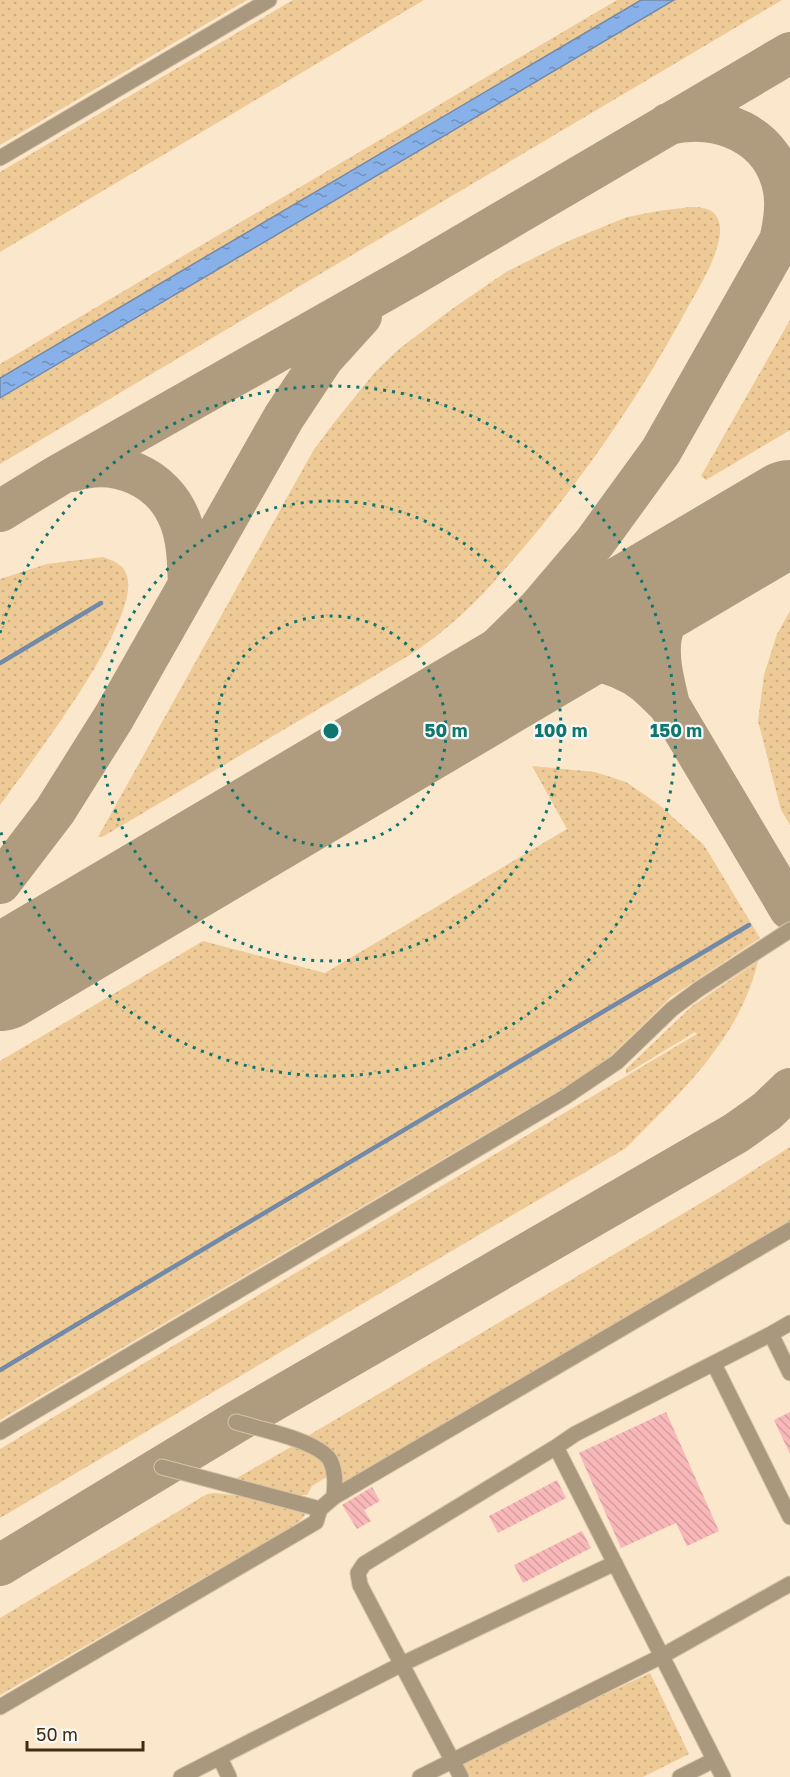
<svg xmlns="http://www.w3.org/2000/svg" width="790" height="1777" font-family="'Golos Text',sans-serif">
	<defs>
		<pattern id="grass-dots" width="8" height="8" patternUnits="userSpaceOnUse" patternTransform="scale(1.5)"><rect width="8" height="8" fill="#eeca97"/><path d="M2 2h.1M6 6h.1" fill="none" stroke="#cdae81" stroke-width="1.8" stroke-linecap="round"/></pattern>
		<pattern id="water-ripples" width="26" height="14" patternUnits="userSpaceOnUse" patternTransform="scale(1.5)"><rect width="26" height="14" fill="#88b0e9"/><path d="M2 4q2-2 4 0t4 0M15 11q2-2 4 0t4 0" fill="none" stroke="#7190bb"/></pattern>
		<pattern id="building-back-hatch" width="6" height="6" patternUnits="userSpaceOnUse" patternTransform="scale(1.5)"><rect width="6" height="6" fill="#f8b8b9"/><path d="M-1 5l2 2M0 0l6 6M5-1l2 2" fill="none" stroke="#d69e9e"/></pattern>
	</defs>
	<rect width="100%" height="100%" fill="#fbe7cb"/>
	<path fill="url(#grass-dots)" d="M0 0H247L0 145Z
		M293 0H424L0 252V172Z
		M617 0H641L0 378V364Z
		M674 0H782L0 464V398Z
		M691 207C701 207 713 208 718 219 728 242 699 287 688 307 635 404 579 485 506 568 477 602 446 632 408 656L126 823 102 837H98L313 451 333 424 375 372 399 349 452 309 506 272 566 242 627 217 658 211Z
		M790 320V430L706 480 701 476Z
		M103 557C113 561 124 564 127 576 141 621 29 765 0 805V579L47 564Z
		M790 611V825L781 810 758 721 764 675 777 634Z
		M532 766 595 772 626 782 658 804 704 845 760 938 671 997 611 1056 589 1073 0 1420V1061L203 941 325 973 567 829Z
		M758 961C740 1039 679 1094 626 1148L0 1518V1449L697 1034 695 1032 626 1074V1069L692 1006Z
		M790 1147V1224L341 1485 328 1447 306 1437 721 1191Z
		M291 1447C309 1451 321 1458 330 1475L312 1486 307 1495H298L235 1479Z
		M215 1493 269 1499 282 1508 297 1509 306 1514 300 1521 287 1530 0 1695V1618L207 1494Z
		M650 1673 689 1754 643 1777H470L462 1761Z"/>
	<path fill="url(#water-ripples)" stroke="#7289a7" stroke-width="1.5" d="M641 0H674L0 398V378Z"/>
	<g fill="none" stroke-linecap="round" stroke-linejoin="round">
		<path stroke="#7289a7" stroke-width="4.5" d="M0 663 101 603
			M0 1370 749 925"/>
		<path stroke="#af9c7e" stroke-width="42" d="M668 124C718 112 774 134 784 190 787 207 784 224 780 241
			M72 471C115 457 163 476 180 520 188 540 188 563 189 585
			M0 511 59 475 414 274 790 53
			M487 691C502 684 517 675 532 668 570 653 614 658 646 683 654 690 662 698 669 705L790 909
			M669 705C664 683 657 659 661 636 670 592 709 566 741 541
			M314 794 404 729 475 671 538 609 595 542 661 451 790 223
			M0 883 55 811 114 717 284 417 323 358 361 316
			M0 1565 236 1422 736 1133 767 1111 790 1089"/>
		<path stroke="#af9c7e" stroke-width="104" d="M0 979 790 512"/>
	</g>
	<path fill="url(#building-back-hatch)" d="M666 1412 719 1531 687 1546 676 1523 621 1548 579 1453Z
		M790 1412V1454L774 1420Z
		M557 1480 566 1498 498 1533 489 1516Z
		M372 1487 380 1501 364 1510 371 1521 357 1529 342 1505Z
		M582 1531 591 1548 523 1583 514 1565Z"/>
	<g fill="none" stroke-linecap="round" stroke-linejoin="round">
		<defs>
			<path id="minor" d="M0 158 269 0
				M771 1334 790 1323
				M714 1364 790 1517
				M236 1422C259 1429 317 1440 330 1460 336 1472 335 1484 334 1497
				M0 1432 565 1097 617 1062 672 1009 699 989 790 930
				M162 1467 320 1509
				M0 1707 316 1522 320 1509 334 1497 790 1230
				M220 1758 229 1777
				M181 1777 402 1664 615 1563
				M420 1777 662 1656 790 1584
				M461 1777 360 1585 358 1573 364 1564 556 1447
				M680 1777 714 1760
				M723 1777 556 1447 575 1434 771 1334 790 1373"/>
		</defs>
		<use href="#minor" stroke="#d6c2a5" stroke-width="17"/>
		<use href="#minor" stroke="#a9977e" stroke-width="15"/>
	</g>
	<g fill="none" stroke="#0f766e" stroke-width="3" stroke-dasharray="3 6">
		<circle cx="331" cy="731" r="115"/>
		<circle cx="331" cy="731" r="230"/>
		<path d="M0 633A345 345 0 1 1 0 829"/>
	</g>
	<circle cx="331" cy="731" r="9" fill="#0f766e" stroke="#f7f7f7" stroke-width="3"/>
	<g font-size="18" text-anchor="middle" font-weight="bold" fill="#0f766e" stroke="#f7f7f7" stroke-width="4.5" stroke-linejoin="round" paint-order="stroke">
		<text x="446" y="737">50 m</text>
		<text x="561" y="737">100 m</text>
		<text x="676" y="737">150 m</text>
	</g>
	<path d="M27 1741v9h116v-9" fill="none" stroke="#402d0d" stroke-width="3"/>
	<text x="36" y="1741" font-size="18" fill="#402d0d" stroke="#f7f7f7" stroke-width="4.5" paint-order="stroke">50 m</text>
</svg>
